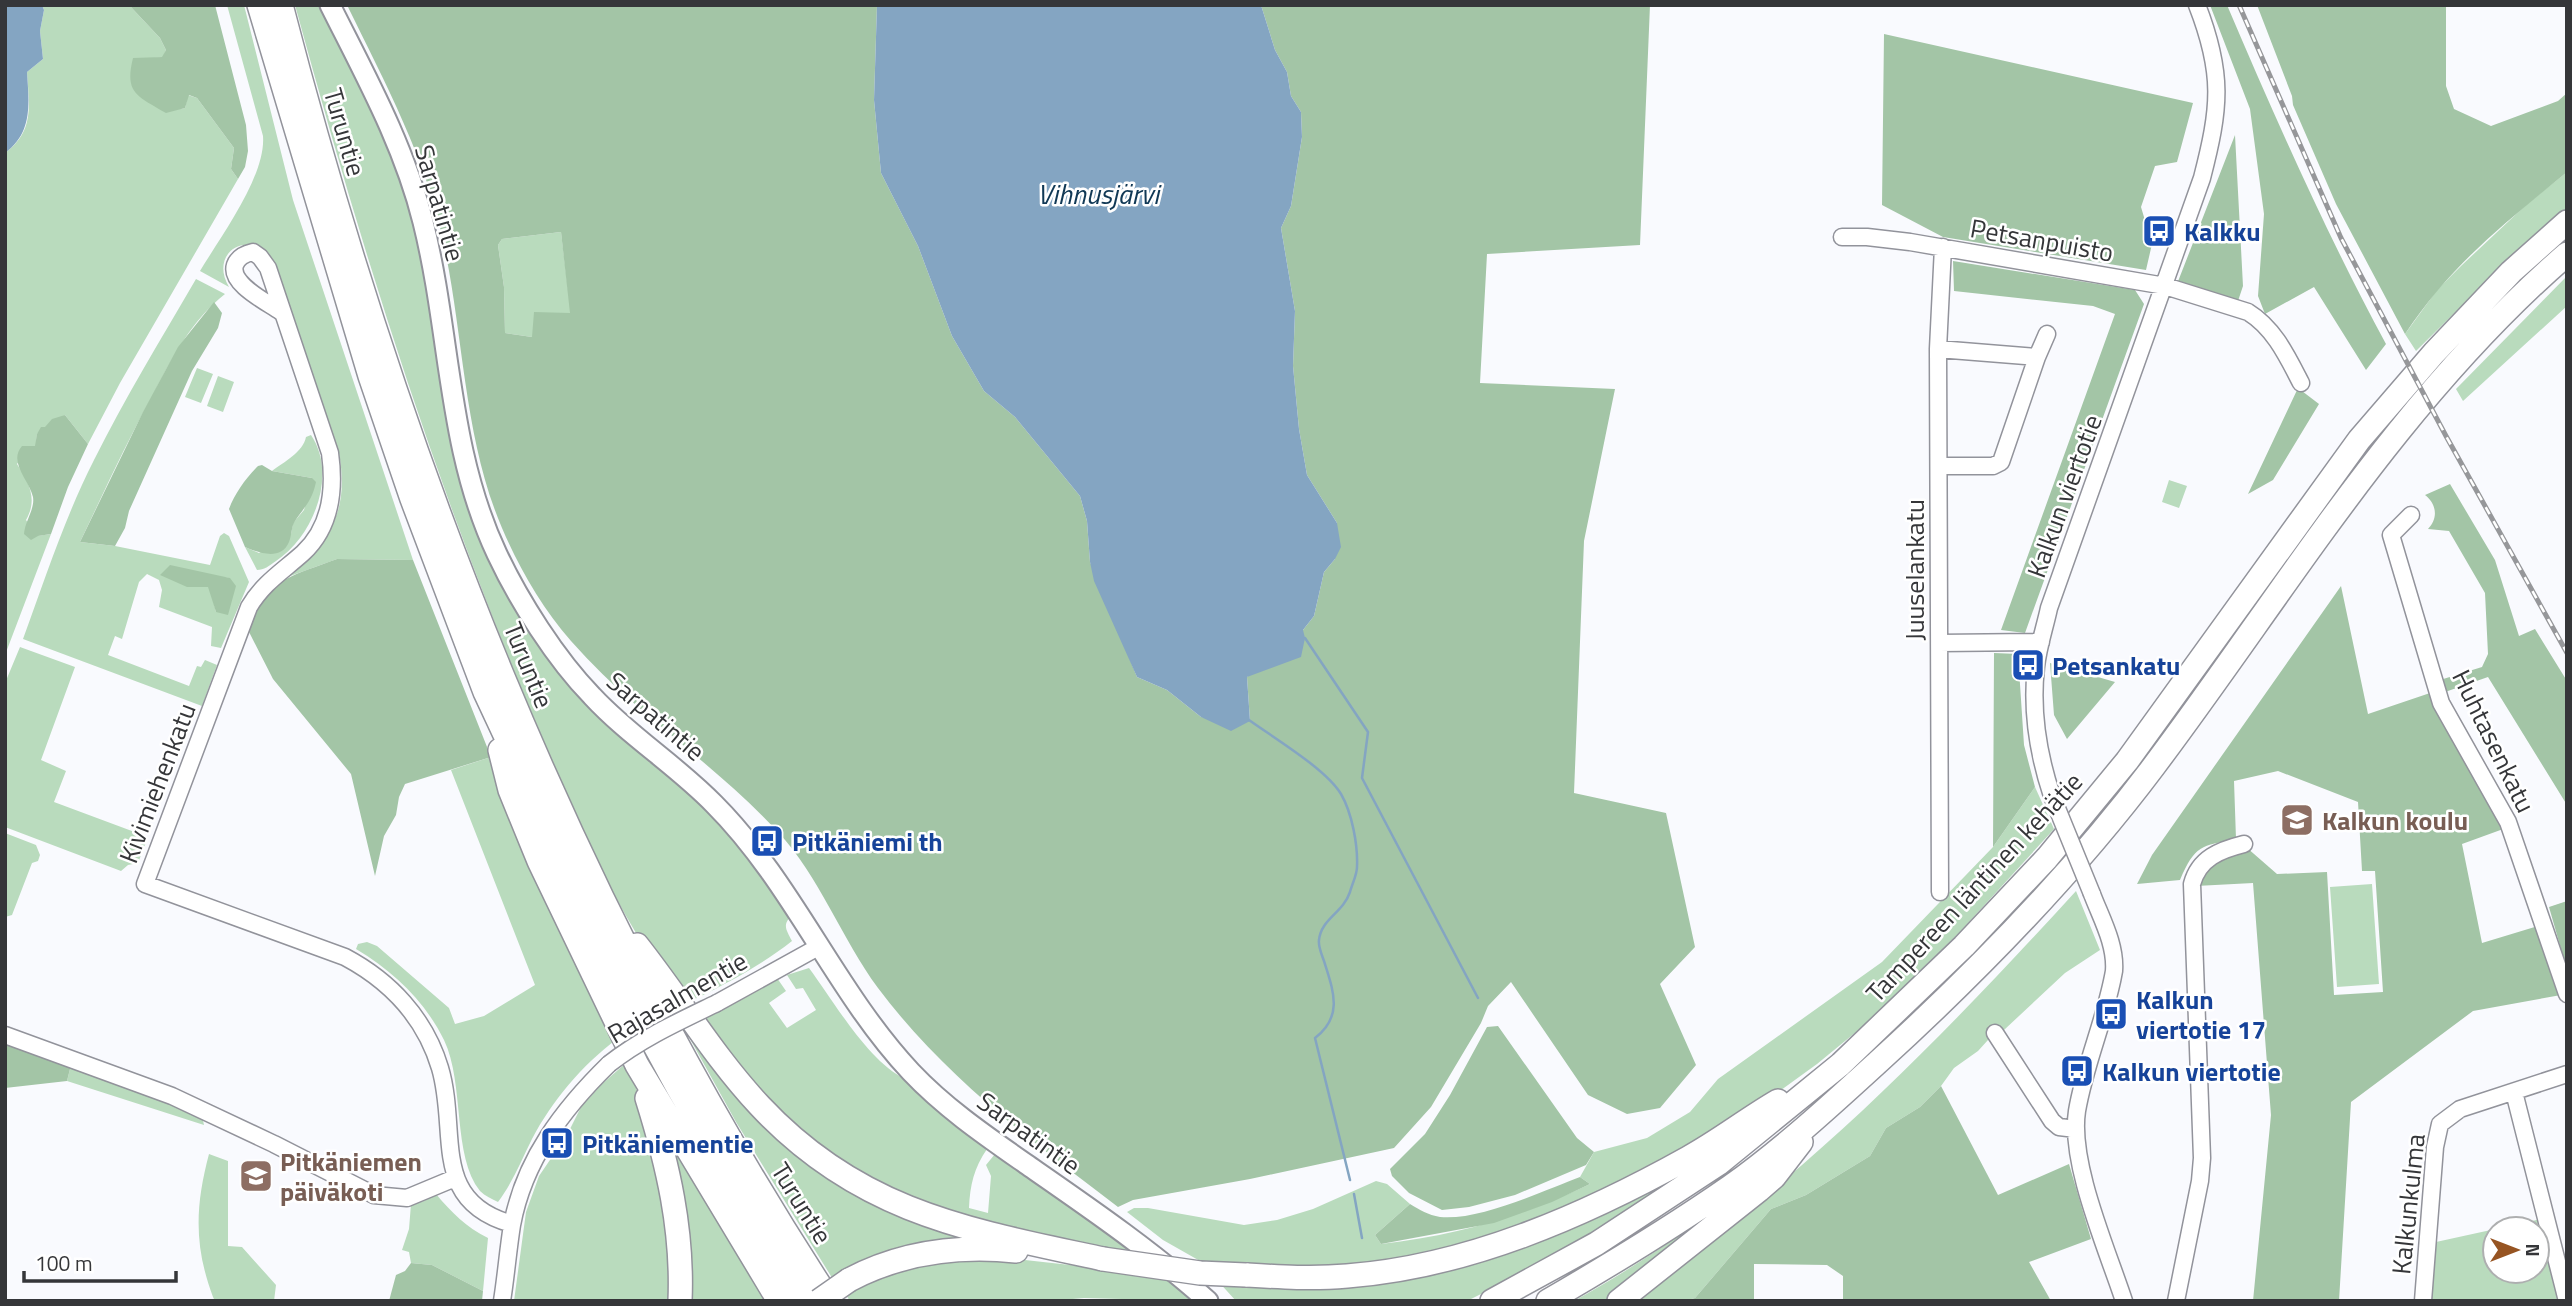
<svg xmlns="http://www.w3.org/2000/svg" width="2572" height="1306" font-family="'Titillium Web',sans-serif">
	<rect width="100%" height="100%" fill="#f9fafe"/>
	<path fill="#b9dbbd" fill-rule="evenodd" d="M42 5H129L160 38 166 50 163 57 154 58 180 109 185 108 188 95 197 98 234 148 231 169 238 179 120 383 88 444 65 415 37 434 36 446 28 448 17 464C29 483 38 499 26 520L37 536 51 534 5 655V153C35 131 29 105 27 72L43 59 40 31 44 10Z
		M227 5H244L293 200 413 560 337 559 282 579C328 542 350 516 339 453L274 261C250 227 208 252 229 287L200 271C221 236 266 176 263 136Z
		M295 5H323L361 81 415 210 450 407 512 595 733 834 792 915C782 925 786 929 792 941 759 967 724 985 687 1003 670 980 651 957 636 933 607 885 584 834 562 783 537 726 513 670 491 613 413 414 351 211 295 5Z
		M2567 172V208L2497 271 2416 351 2405 334 2437 290 2462 265 2527 204Z
		M561 232 571 314 532 337 505 333 504 287 498 245 502 239Z
		M2567 276V306L2463 401 2456 389Z
		M196 279 225 294C192 320 173 356 154 393 127 441 104 492 80 542L115 546 210 565 220 536 224 533 229 536 249 582 221 648 211 646 212 627 159 607 162 590 159 580 147 574 139 582 122 639 115 636 108 655 189 686 197 666 201 667 205 660 217 665 202 706 23 639C45 579 65 517 94 460 125 398 161 339 196 279ZM207 575 229 578 216 612Z
		M197 368 213 374 201 403 185 397Z
		M218 376 234 382 223 412 207 406Z
		M311 435C338 475 313 537 276 561 269 566 264 570 257 570L245 547 259 553 291 534 293 523 304 510 312 478 272 471C284 462 303 452 306 437Z
		M2169 480 2187 486 2179 508 2162 502Z
		M20 647 75 667 41 760 66 771 54 802 148 837 138 863 128 865 121 871 5 827V683Z
		M491 757 617 1039C582 1065 552 1101 532 1139 521 1161 513 1182 498 1202 492 1199 485 1196 480 1191 452 1156 465 1084 444 1040 424 1000 394 972 356 949L358 944 367 942 377 946 449 1008 455 1024 484 1016 535 985 451 770Z
		M2035 787 2054 829 1958 934 1867 1023 1817 1064 1734 1124 1567 1213 1388 1266 1259 1267 1200 1261 1163 1240 1127 1212 1134 1208H1148L1244 1225 1277 1220 1313 1209 1376 1181 1387 1184 1410 1204 1375 1235 1381 1244C1458 1235 1520 1217 1590 1184L1580 1177 1594 1152 1647 1138 1690 1112 1718 1079 1882 962 1993 847Z
		M5 833 36 845 40 855 38 861 32 863 12 915 5 917Z
		M2372 884 2379 984 2337 987 2330 887Z
		M2076 891 2100 950 2065 973 2004 1030 1998 1029 1978 1051 1954 1068 1941 1086 1920 1107 1886 1128 1870 1156 1806 1195 1771 1209 1695 1298 1684 1301H1626C1685 1256 1746 1213 1802 1165 1900 1080 1989 986 2076 891Z
		M809 968C835 1003 867 1060 905 1079L987 1149C974 1168 970 1185 969 1208L988 1213 991 1176 986 1165 995 1154 1082 1210 1137 1253 1006 1229 889 1191 827 1154 772 1106 700 1019 777 978 786 991 769 1003 787 1028 816 1010 803 988 796 989 787 975Z
		M691 1024 760 1112 966 1235 962 1238 929 1241 894 1250 834 1281 736 1122 684 1028Z
		M627 1062 648 1122 664 1181 673 1301H514L526 1212 539 1176 567 1135 581 1107 602 1084Z
		M71 1065 202 1116 204 1125 67 1081Z
		M1751 1127 1686 1176 1551 1259 1467 1301H1236L1217 1280 1458 1262Z
		M667 1141 678 1142 773 1301H688Z
		M209 1154 228 1161V1246L242 1247 276 1285 274 1301H215L213 1297C194 1246 195 1207 209 1154Z
		M1769 1172 1610 1301H1574C1643 1263 1705 1218 1769 1172Z
		M436 1194C452 1213 466 1227 488 1238L483 1291 432 1265 411 1263 409 1252 402 1250 409 1229 411 1204 424 1201Z
		M2541 1219 2560 1301H2431L2436 1242ZM2495 1229H2537V1271H2495Z
		M981 1255 1169 1276 1198 1301 1084 1298 1050 1301H850L844 1292 903 1266Z"/>
	<path fill="#a3c5a6" fill-rule="evenodd" d="M129 5H215L246 125 248 151 245 167 238 179 231 169 234 148 197 98 189 95 185 108 166 113C138 96 124 94 133 58L162 57 166 50 160 38Z
		M347 5H877L874 100 881 173 918 246 952 336 984 391 1015 417 1080 496 1087 521 1090 562 1137 677 1167 690 1201 717 1250 721 1247 677 1303 630 1314 616 1324 572 1335 559 1337 523 1307 475 1299 429 1293 366 1295 311 1281 228 1291 206 1302 137 1301 112 1291 96 1287 72 1275 50 1261 5H1650L1640 245 1487 254 1480 383 1615 389 1584 541 1574 793 1666 813 1695 947 1660 984 1696 1065 1660 1108 1627 1114 1588 1095 1511 982 1488 1006 1481 1023 1431 1107 1394 1148 1250 1179 1133 1200 1118 1207C1031 1141 944 1076 878 988 842 939 819 876 778 832 714 763 633 712 571 641 542 608 519 568 502 528 464 439 464 339 444 245 427 160 385 83 347 5ZM561 232 570 313 534 312 532 337 505 333 504 287 498 245 502 239Z
		M2210 5H2227C2276 120 2327 235 2386 344L2366 370 2314 287 2265 314 2258 296 2264 214 2250 109Z
		M2257 5H2446V86L2454 109 2491 126 2558 101 2567 93V172C2522 209 2475 246 2438 290 2426 304 2415 319 2405 334L2336 204 2293 105 2292 96Z
		M1884 34 2193 103 2177 162 2155 166 2141 207 2152 244 2146 270 1943 237 1882 205Z
		M2235 135 2243 286 2238 301 2177 284Z
		M1953 261 2135 290 2144 304 2025 633 2001 630 2115 314 2093 306 1954 291Z
		M214 302 222 313 218 328 192 371 129 511 125 528 115 546 80 542 143 412 178 347Z
		M2298 388 2319 404 2273 480 2248 494Z
		M65 415 88 444 68 487 51 534 38 536 31 540 24 534C25 521 35 509 33 497 29 480 8 462 22 446H35L37 434 41 427H45L52 419Z
		M262 465 272 471 312 478 316 482C312 501 305 506 295 521 291 527 292 535 289 542 281 561 259 553 245 547L229 509C235 493 246 478 258 466Z
		M2450 484 2495 560 2519 636 2535 629 2567 681V805L2488 677 2445 692 2440 680 2482 667 2488 654 2485 593 2449 531 2428 529C2439 518 2436 503 2425 495Z
		M337 559 413 560 491 757 405 784 399 797 396 815 384 836 375 876 351 774 273 679 247 628C269 578 289 577 337 559Z
		M170 565 230 578 236 586 228 615 216 612 208 587H187L160 575Z
		M2341 586 2368 714 2433 692 2506 828 2462 844 2482 943 2538 926 2561 995 2473 1011 2351 1102 2339 1301H2253L2271 1115 2253 883 2196 886 2203 869 2246 847 2277 874 2327 872 2334 995 2383 992 2375 871H2362L2358 802 2278 771 2234 781 2236 839C2201 846 2195 845 2180 880L2137 884 2152 855Z
		M1994 653 2018 654 2024 745 2035 787 1993 847Z
		M2050 663 2115 682 2067 739 2054 715Z
		M2567 901V970L2549 907Z
		M1498 1026 1577 1138 1594 1152 1586 1165 1515 1195 1469 1207 1442 1210 1409 1193 1392 1176 1390 1169 1425 1134 1450 1095 1487 1027Z
		M5 1041 71 1065 67 1081 5 1088Z
		M1941 1086 1998 1195 2069 1164 2091 1239 2029 1262 2051 1301H1843V1276L1827 1265 1754 1264V1301H1684L1695 1298 1771 1209 1806 1195 1870 1156 1886 1128 1920 1107Z
		M1580 1177 1590 1184 1552 1202 1494 1223 1381 1244 1375 1235 1410 1204C1420 1210 1428 1215 1440 1217 1478 1221 1543 1191 1580 1177Z
		M411 1263 432 1265 483 1291 482 1301H389L396 1275 405 1271Z"/>
	<path fill="#84a5c2" d="M5 5H42L44 10 40 31 43 59 27 72C29 104 33 132 5 153Z
		M877 5H1261L1275 50 1287 72 1291 96 1301 112 1302 137 1291 206 1281 228 1295 311 1293 366 1299 429 1307 475 1337 523 1341 547 1335 559 1324 572 1314 616 1303 630 1305 638 1301 657 1247 677 1250 721 1231 731 1201 717 1167 690 1137 677 1094 581 1090 562 1087 521 1080 496 1015 417 984 391 952 336 918 246 881 173 874 100Z"/>
	<g fill="none" stroke-linecap="round" stroke-linejoin="round">
		<path stroke="#84a5c2" stroke-width="2.5" d="M1305 638 1368 732 1362 778 1478 998
			M1249 720C1274 738 1326 769 1341 794 1352 813 1358 845 1357 867 1357 875 1352 884 1350 892 1343 913 1321 919 1319 940 1318 947 1322 955 1324 961 1333 990 1344 1016 1315 1038L1350 1180
			M1354 1194 1362 1238"/>
		<defs>
			<path id="minor" d="M1842 237H1867L1910 242 2165 286 2248 312C2274 328 2287 356 2301 383
				M281 312C267 302 229 284 235 265 238 257 244 254 253 252L260 257 268 268 330 453C335 489 331 527 303 553 283 571 263 583 249 607L145 884 345 957C390 981 425 1018 440 1068 459 1132 429 1201 512 1224
				M1938 349 2037 357 2001 462 1993 466H1939
				M2037 357 2047 334
				M2411 515 2391 535 2441 703 2508 822 2567 994
				M1939 643 2041 642
				M2052 796C2038 754 2031 711 2036 667 2038 647 2045 627 2049 608L2202 178C2220 108 2224 74 2197 5
				M1940 892 1938 349 1943 247
				M2092 894C2101 918 2116 944 2114 971 2106 1018 2085 1063 2077 1111 2069 1163 2107 1249 2124 1301
				M717 1003 820 946
				M1995 1033 2052 1121 2059 1127 2076 1129
				M5 1035 172 1096 274 1144 374 1195 407 1198 455 1178
				M2514 1092 2567 1301
				M502 1301C506 1276 508 1250 512 1225 524 1160 563 1109 609 1064
				M2176 1301 2200 1181 2202 1158 2192 884C2199 858 2220 850 2244 844
				M2423 1301 2435 1147 2440 1124 2460 1109 2567 1074"/>
			<path id="major" d="M330 5C365 75 404 145 423 222 451 334 447 448 497 554 519 601 556 659 592 696 629 736 676 765 714 804 793 883 835 991 911 1072 945 1108 986 1136 1026 1164 1088 1207 1151 1250 1208 1301"/>
			<path id="highway" d="M259 5 370 376 412 499 485 692 623 987 678 1088 764 1236 805 1301
				M281 5C399 461 571 906 830 1301
				M500 750 510 790 539 861 637 1065 779 1301
				M637 945C679 998 714 1057 760 1106 859 1212 968 1230 1103 1259
				M647 1098C668 1165 683 1230 680 1301
				M1246 1275C1280 1277 1313 1279 1347 1276 1467 1267 1584 1216 1688 1158 1719 1141 1747 1119 1778 1101
				M849 1280C902 1252 957 1245 1016 1251
				M1492 1301 1596 1244 1718 1164 1841 1064 1964 946 2047 858 2127 761 2359 440 2434 353 2511 272 2567 222
				M1548 1301C1610 1265 1671 1228 1730 1187 1782 1150 1830 1106 1877 1063 1977 972 2073 874 2154 766 2287 589 2397 401 2567 254
				M1619 1301 1759 1190 1774 1177 1801 1142"/>
		</defs>
		<use href="#minor" stroke="#92939b" stroke-width="19"/>
		<use href="#major" stroke="#92939b" stroke-width="23"/>
		<use href="#highway" stroke="#92939b" stroke-width="26"/>
		<use href="#minor" stroke="#fff" stroke-width="16"/>
		<use href="#major" stroke="#fff" stroke-width="19"/>
		<use href="#highway" stroke="#fff" stroke-width="23"/>
		<defs>
			<path id="rail" d="M2239 5 2341 238 2446 436 2567 653"/>
		</defs>
		<use href="#rail" stroke="#96979a" stroke-width="5"/>
		<use href="#rail" stroke="#fff" stroke-width="2.5" stroke-dasharray="8" stroke-linecap="butt"/>
		<defs>
			<path id="minor-bridge" d="M2052 796 2092 894
				M609 1064C642 1038 680 1021 717 1003"/>
			<path id="highway-bridge" d="M1103 1259 1200 1273 1246 1275
				M819 1301 849 1280"/>
		</defs>
		<use href="#minor-bridge" stroke="#92939b" stroke-width="19" stroke-linecap="butt"/>
		<use href="#highway-bridge" stroke="#92939b" stroke-width="26" stroke-linecap="butt"/>
		<use href="#minor-bridge" stroke="#fff" stroke-width="16"/>
		<use href="#highway-bridge" stroke="#fff" stroke-width="23"/>
	</g>
	<defs>
		<symbol id="bus-square" viewBox="-11 -11 22 22"><rect x="-9" y="-9" width="18" height="18" rx="4" fill="#1a4fb4" stroke="#fff"/><path d="M-5-6H5V4H4V6H2V4H-2V6H-4V4H-5ZM-3.5-4V0h7V-4ZM-3.5 1.2v1.5H-2V1.2ZM2 1.2v1.5H3.5V1.2Z" fill="#fff"/></symbol>
		<symbol id="school-square" viewBox="-11 -11 22 22"><rect x="-9" y="-9" width="18" height="18" rx="4" fill="#8d6e63" stroke="#fff"/><path d="M0-5L7-2L0 1L-7-2ZM-4 1L0 2.5L4 1V4Q0 6-4 4Z" fill="#fff"/></symbol>
	</defs>
	<g fill-rule="evenodd">
		<use href="#bus-square" x="2140" y="212" width="38" height="38"/>
		<use href="#bus-square" x="2009" y="646" width="38" height="38"/>
		<use href="#school-square" x="2278" y="801" width="38" height="38"/>
		<use href="#bus-square" x="748" y="822" width="38" height="38"/>
		<use href="#bus-square" x="2092" y="995" width="38" height="38"/>
		<use href="#bus-square" x="2058" y="1052" width="38" height="38"/>
		<use href="#bus-square" x="538" y="1124" width="38" height="38"/>
		<use href="#school-square" x="237" y="1157" width="38" height="38"/>
	</g>
	<g text-anchor="middle" dominant-baseline="central" stroke-width="5" stroke-linejoin="round" paint-order="stroke">
		<g font-size="26" fill="#353639" stroke="#fff">
			<text transform="translate(345 132) rotate(74)">Turuntie</text>
			<text transform="translate(440 203) rotate(74)">Sarpatintie</text>
			<text transform="translate(2042 240) rotate(10)">Petsanpuisto</text>
			<text transform="translate(2064 496) rotate(-70)">Kalkun viertotie</text>
			<text transform="translate(1914 570) rotate(-90)">Juuselankatu</text>
			<text transform="translate(529 665) rotate(68)">Turuntie</text>
			<text transform="translate(656 716) rotate(41)">Sarpatintie</text>
			<text transform="translate(2494 741) rotate(64)">Huhtasenkatu</text>
			<text transform="translate(157 783) rotate(-69)">Kivimiehenkatu</text>
			<text transform="translate(1974 887) rotate(-47)">Tampereen läntinen kehätie</text>
			<text transform="translate(677 997) rotate(-30)">Rajasalmentie</text>
			<text transform="translate(1029 1133) rotate(36)">Sarpatintie</text>
			<text transform="translate(802 1203) rotate(58)">Turuntie</text>
			<text transform="translate(2408 1204) rotate(-84)">Kalkunkulma</text>
		</g>
		<g font-size="26" font-weight="bold" fill="#164399" stroke="#fff" text-anchor="start">
			<text x="2184" y="231">Kalkku</text>
			<text x="2052" y="665">Petsankatu</text>
			<text x="792" y="841">Pitkäniemi th</text>
			<text x="2136" y="999">Kalkun<tspan x="2136" dy="30">viertotie 17</tspan></text>
			<text x="2102" y="1071">Kalkun viertotie</text>
			<text x="582" y="1143">Pitkäniementie</text>
		</g>
		<g font-size="26" font-weight="bold" fill="#785e54" stroke="#fff" text-anchor="start">
			<text x="2322" y="820">Kalkun koulu</text>
			<text x="280" y="1161">Pitkäniemen<tspan x="280" dy="30">päiväkoti</tspan></text>
		</g>
		<g font-size="28" font-style="italic" fill="#103855" stroke="#fff">
			<text x="1098" y="193">Vihnusjärvi</text>
		</g>
	</g>
	<rect width="2572" height="1306" fill="none" stroke="#353639" stroke-width="14"/>
	<g transform="translate(2516 1250) rotate(90)"><circle r="33" fill="#ffffff" stroke="#aeafb0" stroke-width="2"/>
	<path d="M0-5L12 26L0 18L-12 26Z" fill="#965422"/>
	<text y="-10" font-size="19" font-weight="bold" text-anchor="middle" fill="#353639">N</text>
	</g>
	<path d="M24 1271v10h152v-10" fill="none" stroke="#353639" stroke-width="3.5"/>
	<text x="35" y="1271" font-size="21" fill="#353639" stroke="#ffffff" stroke-width="5" paint-order="stroke">100 m</text>
</svg>
